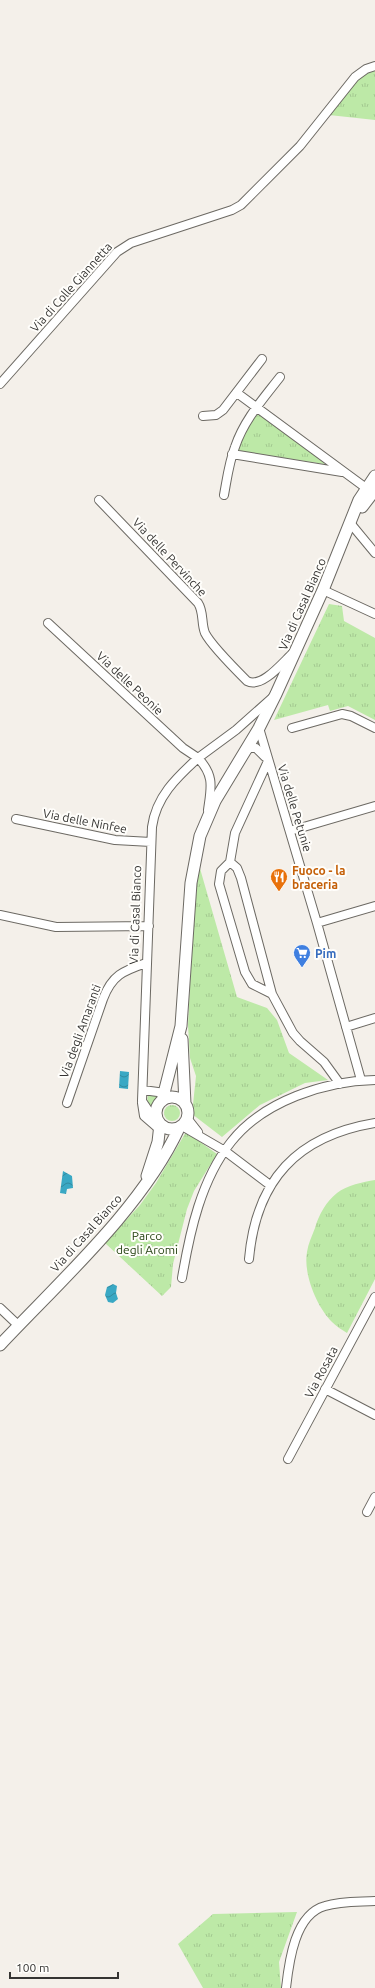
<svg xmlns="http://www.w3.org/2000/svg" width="375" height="1988" font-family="Ubuntu,sans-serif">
	<defs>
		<pattern id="grass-tufts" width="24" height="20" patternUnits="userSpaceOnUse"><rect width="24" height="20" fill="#bde9a7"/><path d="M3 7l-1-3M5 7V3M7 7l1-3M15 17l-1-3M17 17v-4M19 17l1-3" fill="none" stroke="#a3c890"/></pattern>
		<pattern id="water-waves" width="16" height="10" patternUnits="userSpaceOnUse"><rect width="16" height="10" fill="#39a8c4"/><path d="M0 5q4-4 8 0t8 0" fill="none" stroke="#318aa0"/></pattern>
	</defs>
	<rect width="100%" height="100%" fill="#f4f0ea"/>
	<path fill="url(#grass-tufts)" d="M375 68V120L329 115 360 76Z
		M260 412 325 461 324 464 239 451 238 447 256 413Z
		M329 604 342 606 344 621 375 638V720L348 706 330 711 328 705 274 720Z
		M199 865 237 997 267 1008 277 1020 289 1053 328 1080 305 1083 260 1105 222 1137 192 1114 196 1076 190 1058 188 1025 193 925Z
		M148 1095 158 1096 154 1111 147 1102Z
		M164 1113a8 8 0 1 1 16 0a8 8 0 1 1-16 0Z
		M186 1132 217 1154 194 1191 187 1209 173 1264 171 1287 162 1296 105 1243 140 1205 156 1183Z
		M375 1180V1279L347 1333C342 1330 336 1326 332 1322 317 1307 303 1274 307 1252 308 1244 312 1236 315 1228 319 1214 326 1202 337 1193 347 1185 363 1182 375 1180Z
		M297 1912 279 1962 281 1988H203L178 1944 213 1914Z"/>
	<path fill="url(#water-waves)" d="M120 1071 129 1072 128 1089 119 1088Z
		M63 1171 72 1176 73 1188 67 1189 66 1194 60 1193Z
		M113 1284 117 1286 116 1293 118 1299 113 1303 108 1302 105 1295 107 1287Z"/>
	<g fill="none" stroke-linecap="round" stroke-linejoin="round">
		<defs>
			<path id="minor" d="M0 384 117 252 131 243 232 210 241 205 300 146 355 77 366 69 375 66
				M237 393 366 488
				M203 416 216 415 223 410 262 359
				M232 454 342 472
				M224 495C227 479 229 462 235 447 244 420 263 399 280 377
				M99 500 198 603C204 612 201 623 205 633 211 645 237 671 247 681 262 689 283 662 293 653
				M351 524 375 553
				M323 590 375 614
				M48 623 183 748 198 758C176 778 156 797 152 827L142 1101 148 1110 156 1118
				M259 728 317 923 361 1080
				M292 728 342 714 351 716 375 728
				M244 752 250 748H256L265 757
				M208 810C211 788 215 776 198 758L236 730 272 698
				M16 819 115 840 151 842
				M290 831 375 806
				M230 862 237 868 241 878 272 994 293 1033 300 1041 324 1062 340 1084
				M230 862 221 871 219 884 245 972 252 984 272 994
				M230 862 235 833 268 761
				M0 915 56 927 149 926
				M317 923 375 906
				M346 1027 375 1018
				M143 1090 165 1093
				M67 1103 103 999C112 975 123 971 146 963
				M142 1103 144 1116 159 1129
				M187 1118 198 1132
				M182 1126 225 1151 270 1185
				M249 1259C256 1180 297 1136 375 1123
				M182 1278C190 1231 201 1180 231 1142 263 1101 325 1081 375 1080
				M0 1308 18 1325
				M325 1389 375 1415
				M288 1459 375 1297
				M367 1512 375 1497
				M286 1988C289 1961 295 1914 325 1906 341 1901 359 1902 375 1901"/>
			<path id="secondary" d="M362 507 375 490
				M182 1039 185 1104
				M156 1113a16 16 0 1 1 32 0a16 16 0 1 1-32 0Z
				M162 1101 181 1026 191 883 200 836 215 801 259 728 276 694 323 590 359 500 375 476
				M147 1176 158 1142 160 1124
				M0 1345C60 1281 142 1208 179 1128"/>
		</defs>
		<use href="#minor" stroke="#6c6963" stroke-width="10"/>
		<use href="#secondary" stroke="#6c6963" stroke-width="13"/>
		<use href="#minor" stroke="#fff" stroke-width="8"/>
		<use href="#secondary" stroke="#fff" stroke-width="11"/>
	</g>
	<defs>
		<symbol id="restaurant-pin" viewBox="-11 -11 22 30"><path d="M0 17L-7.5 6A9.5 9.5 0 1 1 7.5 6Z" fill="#e8710a" stroke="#fffefb"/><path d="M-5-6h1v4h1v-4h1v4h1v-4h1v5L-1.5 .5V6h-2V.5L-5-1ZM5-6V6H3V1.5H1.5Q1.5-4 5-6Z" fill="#fff"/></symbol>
		<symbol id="supermarket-pin" viewBox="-11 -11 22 30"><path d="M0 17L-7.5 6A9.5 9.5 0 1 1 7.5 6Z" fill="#3f7fe0" stroke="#fffefb"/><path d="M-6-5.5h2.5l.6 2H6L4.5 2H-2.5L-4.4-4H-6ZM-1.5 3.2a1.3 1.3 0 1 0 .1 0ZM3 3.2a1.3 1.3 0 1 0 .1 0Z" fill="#fff"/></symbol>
	</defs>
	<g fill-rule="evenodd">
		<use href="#restaurant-pin" x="269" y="867" width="20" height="27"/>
		<use href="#supermarket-pin" x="292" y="943" width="20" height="27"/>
	</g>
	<g text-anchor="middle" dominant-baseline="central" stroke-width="4" stroke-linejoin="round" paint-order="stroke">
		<g font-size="12" fill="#353432" stroke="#fffefb">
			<text transform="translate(71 287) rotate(-48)">Via di Colle Giannetta</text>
			<text transform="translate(170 557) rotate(47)">Via delle Pervinche</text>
			<text transform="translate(302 604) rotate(-66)">Via di Casal Bianco</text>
			<text transform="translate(130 683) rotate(43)">Via delle Peonie</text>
			<text transform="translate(295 808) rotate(73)">Via delle Petunie</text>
			<text transform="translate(85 821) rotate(11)">Via delle Ninfee</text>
			<text transform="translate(135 915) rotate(-88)">Via di Casal Bianco</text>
			<text transform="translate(80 1031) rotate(-70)">Via degli Amaranti</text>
			<text transform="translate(86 1233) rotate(-48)">Via di Casal Bianco</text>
			<text transform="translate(321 1372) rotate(-62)">Via Rosata</text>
		</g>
		<g font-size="12" font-weight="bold" fill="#c56008" stroke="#fffefb" text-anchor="start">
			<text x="292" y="870">Fuoco - la<tspan x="292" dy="14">braceria</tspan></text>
		</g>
		<g font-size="12" font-weight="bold" fill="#366cbe" stroke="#fffefb" text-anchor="start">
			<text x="315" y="953">Pim</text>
		</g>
		<g font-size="12" fill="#244111" stroke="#fffefb">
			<text x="147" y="1235">Parco<tspan x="147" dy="14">degli Aromi</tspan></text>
		</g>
	</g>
	<path d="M10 1972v6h108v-6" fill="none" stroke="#353432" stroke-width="2"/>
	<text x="16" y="1972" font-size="12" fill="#353432" stroke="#fffefb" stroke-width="3" paint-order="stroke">100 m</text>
</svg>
